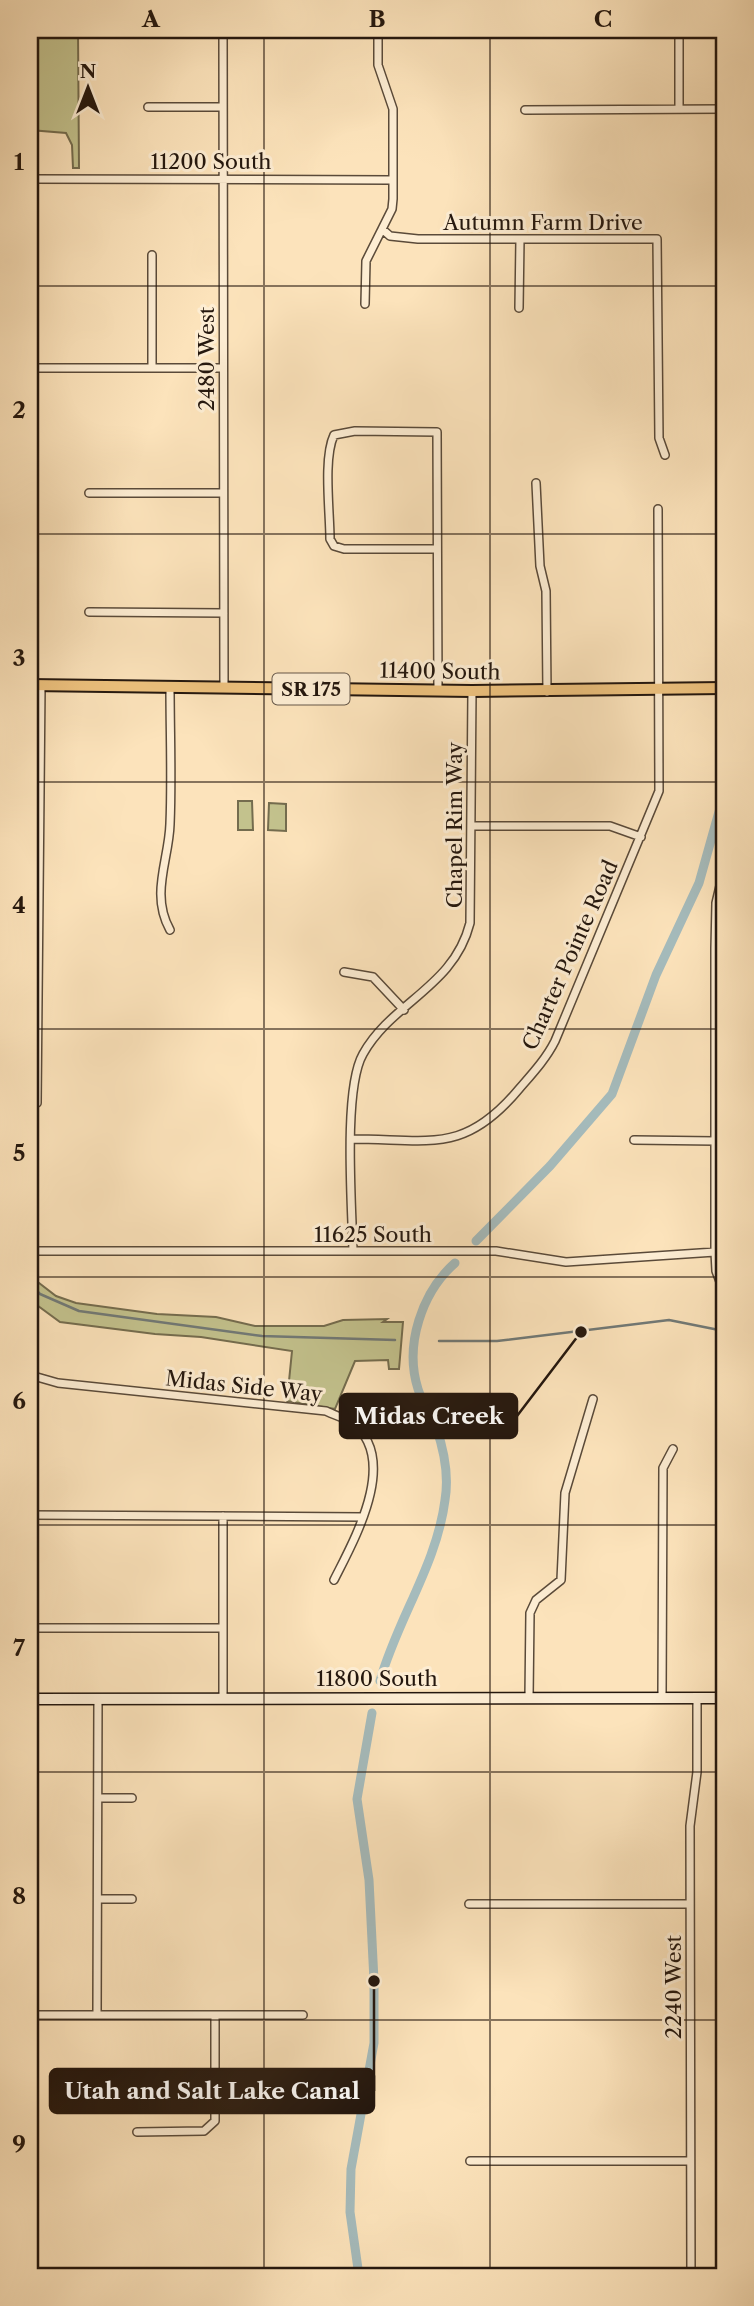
<svg xmlns="http://www.w3.org/2000/svg" width="754" height="2306" font-family="'Libre Caslon Text',serif">
	<rect width="100%" height="100%" fill="#fce3bb"/>
	<filter id="stains"><feTurbulence type="fractalNoise" baseFrequency=".00286" numOctaves="4"/><feColorMatrix values="0 0 0 0 .2 0 0 0 0 .09 0 0 0 0 .02 0 0 0 .5 -.17"/></filter>
	<radialGradient id="worn" r=".72"><stop offset=".6" stop-color="#630" stop-opacity="0"/><stop offset="1" stop-color="#630" stop-opacity=".3"/></radialGradient>
	<path fill="#c3c28d" stroke="#746c4e" stroke-width="2" d="M30 30H78L79 168H73L72 145 66 133 30 130Z
		M238 801H252L253 830H238Z
		M269 803 286 804V831L268 830Z
		M30 1276 56 1296 76 1303 157 1314 216 1317 255 1326H324L343 1320 387 1319 383 1322H403L399 1369H389L388 1360 355 1361 335 1409 287 1401 292 1351 201 1337 155 1334 60 1322 30 1300Z"/>
	<g fill="none" stroke-linecap="round" stroke-linejoin="round">
		<path stroke="#717976" stroke-width="2.5" d="M30 1284 40 1294 79 1311 262 1336 395 1340
			M439 1341H497L669 1320 724 1331"/>
		<path stroke="#a5bbbc" stroke-width="9" d="M724 545 721 567 724 666
			M476 1241 550 1166 612 1094 656 975 699 883 724 794
			M380 1681C397 1620 437 1564 445 1500 449 1476 444 1450 436 1427 431 1414 422 1402 418 1389 404 1345 422 1292 455 1263
			M359 2276 350 2212 351 2169 374 2043V1981L369 1880 357 1799 372 1713"/>
		<defs>
			<path id="street" d="M223 30 224 688
				M679 30V109
				M148 107H223
				M525 110 724 109
				M30 179 392 180
				M382 229 390 236 418 239H657L659 438 665 455
				M152 255V368
				M365 304 366 261 392 209 393 199V109L378 65V30
				M519 308 520 239
				M30 368H223
				M536 483 540 566 546 591 547 692
				M89 493H223
				M437 549H344L334 546 330 539C330 512 323 458 334 435L355 431 437 432 438 691
				M89 612 224 613
				M170 687C170 732 172 778 170 824 169 860 150 894 170 930
				M472 826H610L641 837
				M344 972 373 977 404 1010
				M37 1103 41 686
				M352 1139C430 1139 464 1155 519 1089 532 1074 546 1059 555 1041L659 791 658 509
				M634 1140 715 1141
				M30 1251H496L566 1262 715 1252
				M353 1251C352 1206 343 1089 363 1054 392 1002 454 987 470 923L472 691
				M722 1287 716 1271 715 1252V948L716 903 724 869
				M30 1375 58 1383 326 1411C334 1415 344 1418 351 1422 401 1458 354 1540 334 1580
				M30 1515 363 1517
				M30 1628H223
				M529 1697 530 1613 536 1600 561 1580 565 1493 593 1399
				M662 1697 663 1468 673 1449
				M223 1698V1516
				M98 1798H132
				M98 1899H132
				M469 1904H690
				M97 2014 98 1699
				M30 2015H303
				M137 2132 204 2131 215 2121V2015
				M470 2161H690
				M691 2276 690 1826 697 1772V1698"/>
			<path id="secondary" d="M30 1699 724 1698"/>
			<path id="primary" d="M30 685 472 691 724 688"/>
		</defs>
		<use href="#street" stroke="#5a4a39" stroke-width="10"/>
		<use href="#secondary" stroke="#24170e" stroke-width="13"/>
		<use href="#primary" stroke="#24170e" stroke-width="14"/>
		<use href="#street" stroke="#fdedd3" stroke-width="7"/>
		<use href="#secondary" stroke="#fdedd3" stroke-width="10"/>
		<use href="#primary" stroke="#eec27e" stroke-width="10"/>
	</g>
	<path fill="none" stroke="#24170e" stroke-width="2" stroke-opacity="0.55" d="M264 30V2276M490 30V2276M30 286H724M30 534H724M30 782H724M30 1029H724M30 1277H724M30 1525H724M30 1772H724M30 2020H724"/>
	<g text-anchor="middle" dominant-baseline="central" stroke-width="6" stroke-linejoin="round" paint-order="stroke">
		<rect fill="#fdedd3" stroke="#655749" stroke-width="2" x="272.5" y="673.5" width="77" height="31" rx="5"/>
		<g font-size="19" font-weight="bold" fill="#24170e">
			<text x="311" y="689">SR 175</text>
		</g>
		<g font-size="21" fill="#24170e" stroke="#fdedd3">
			<text x="211" y="161">11200 South</text>
			<text x="543" y="222">Autumn Farm Drive</text>
			<text transform="translate(206 359) rotate(-90)">2480 West</text>
			<text transform="translate(440 671) rotate(1)">11400 South</text>
			<text transform="translate(454 825) rotate(-90)">Chapel Rim Way</text>
			<text transform="translate(570 955) rotate(-66)">Charter Pointe Road</text>
			<text x="373" y="1234">11625 South</text>
			<text transform="translate(244 1386) rotate(6)">Midas Side Way</text>
			<text x="377" y="1678">11800 South</text>
			<text transform="translate(673 1987) rotate(-90)">2240 West</text>
		</g>
	</g>
	<path fill="none" stroke="#24170e" stroke-width="2.5" d="M581 1332L517 1416M374 1981L374 2091"/>
	<g fill="#24170e" stroke="#fdedd3" stroke-width="2.5">
		<circle cx="581" cy="1332" r="7"/>
		<circle cx="374" cy="1981" r="7"/>
	</g>
	<g fill="#24170e" stroke="#24170e" stroke-width="2.5">
		<rect x="340" y="1394" width="177" height="44" rx="7"/>
		<rect x="50" y="2069" width="324" height="44" rx="7"/>
	</g>
	<g font-size="23" text-anchor="middle" font-weight="bold" fill="#fff">
		<text x="429" y="1424">Midas Creek</text>
		<text x="212" y="2099">Utah and Salt Lake Canal</text>
	</g>
	<rect width="754" height="2306" fill="none" stroke="#fce3bb" stroke-width="77"/>
	<g transform="translate(88 88)" stroke="#fdedd3" stroke-width="5" paint-order="stroke">
	<path d="M0-5L12 26L0 18L-12 26Z" fill="#24170e"/>
	<text y="-10" font-size="19" font-weight="bold" text-anchor="middle" fill="#24170e">N</text>
	</g>
	<rect x="38" y="38" width="678" height="2230" fill="none" stroke="#24170e" stroke-width="2.5"/>
	<g font-size="23" text-anchor="middle" font-weight="bold" fill="#24170e">
		<text x="151" y="27">A</text>
		<text x="377" y="27">B</text>
		<text x="603" y="27">C</text>
		<text x="19" y="170">1</text>
		<text x="19" y="418">2</text>
		<text x="19" y="666">3</text>
		<text x="19" y="913">4</text>
		<text x="19" y="1161">5</text>
		<text x="19" y="1409">6</text>
		<text x="19" y="1656">7</text>
		<text x="19" y="1904">8</text>
		<text x="19" y="2152">9</text>
	</g>
	<rect width="100%" height="100%" filter="url(#stains)"/>
	<rect width="100%" height="100%" fill="url(#worn)"/>
</svg>
